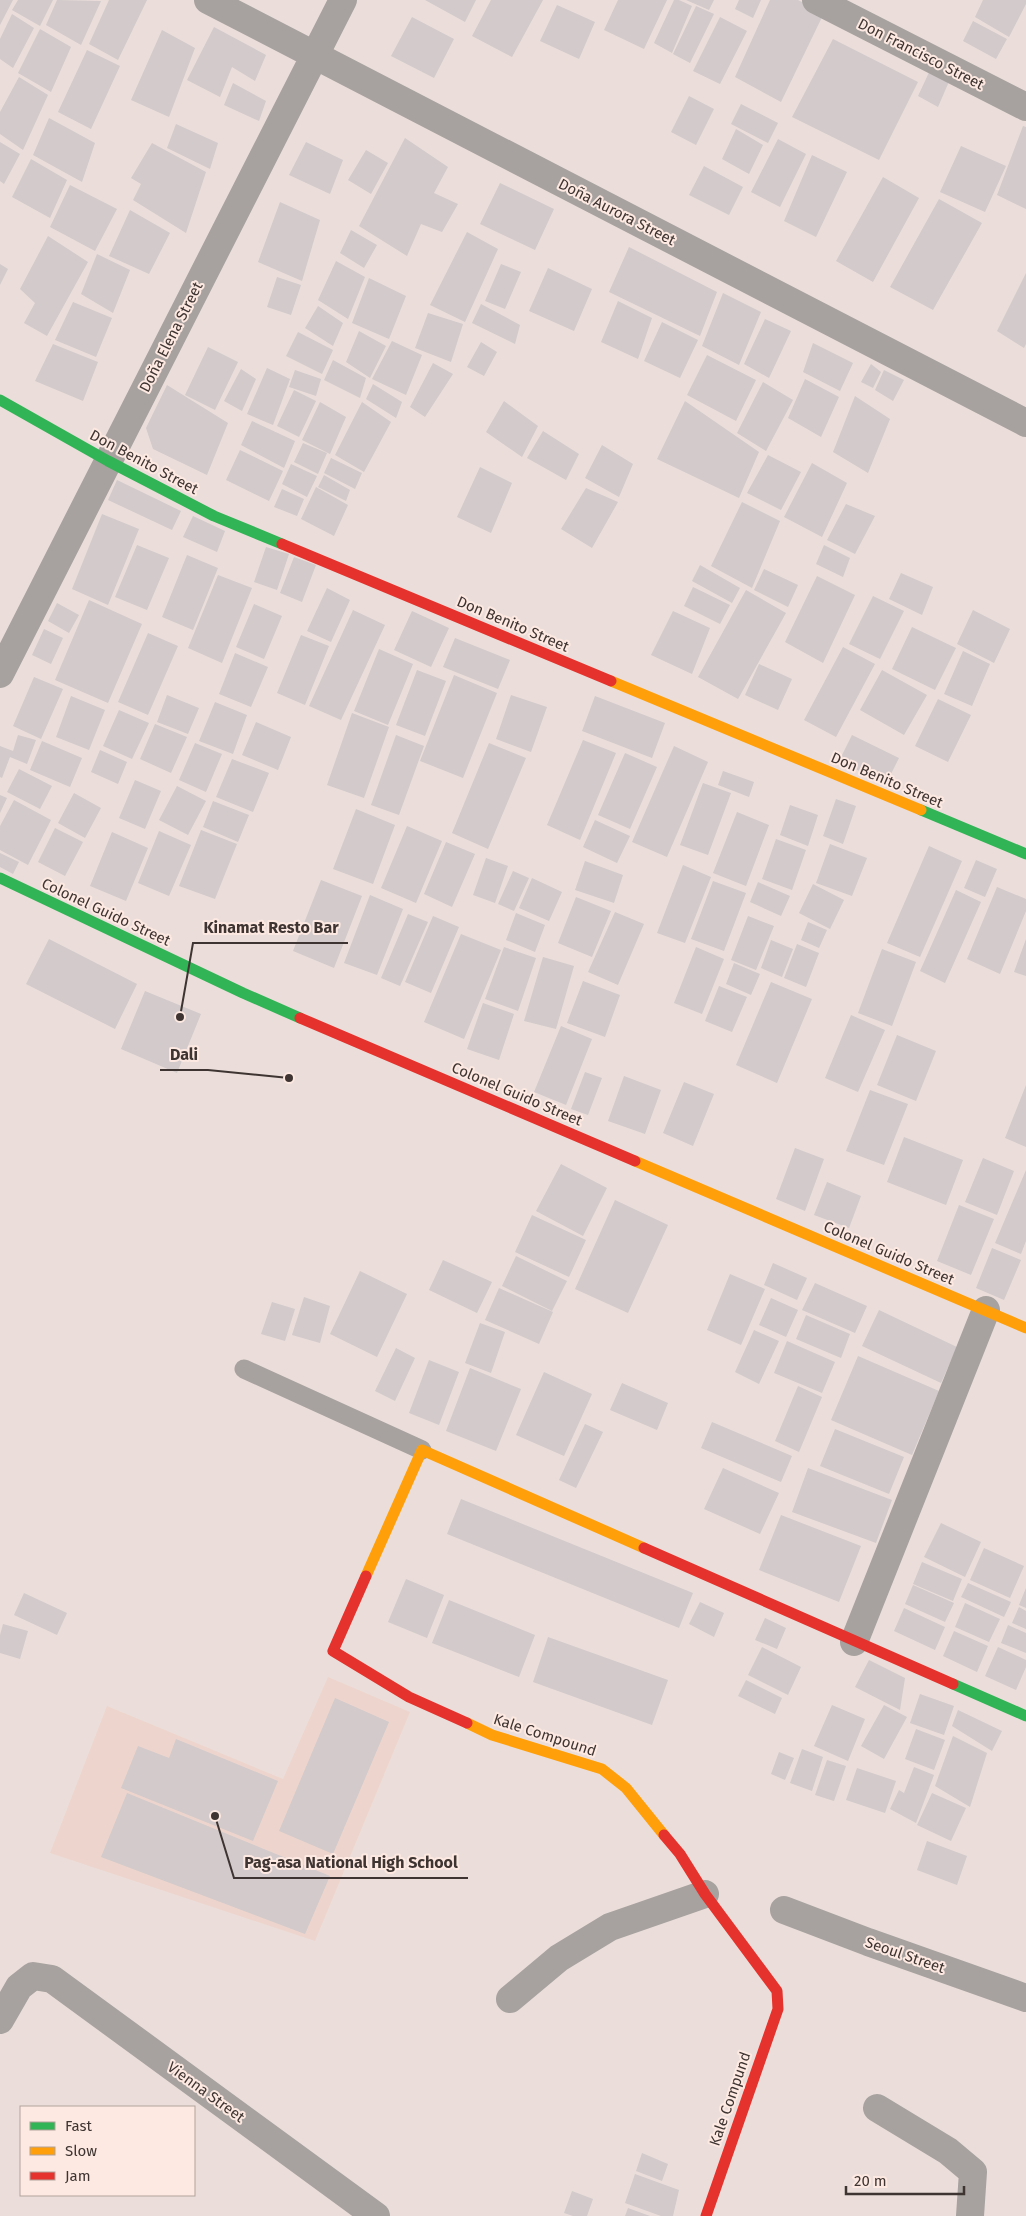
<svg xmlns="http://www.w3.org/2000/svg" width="1026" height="2216" font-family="'Fira Sans',sans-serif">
	<rect width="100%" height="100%" fill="#ebdeda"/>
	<path fill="#edd5cd" d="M328 1677 410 1712 315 1941 50 1853 107 1706 283 1779Z"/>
	<path fill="#d2cacb" d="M0 0H13L0 25Z
		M18 0H53L40 26 12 10Z
		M57 0 101 1 81 45 46 25Z
		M109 0H147L118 60 89 44Z
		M425 0H476L465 22Z
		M491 0H543L512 57 472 36Z
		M618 0H667L644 49 604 30Z
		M674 0H679L692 6 672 53 654 43Z
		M686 0H714L709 10Z
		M739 0H761L753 18 735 9Z
		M770 0H798L824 13 781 102 735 77Z
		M983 0H1026V4L1009 37 975 17Z
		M557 5 595 22 579 59 540 41Z
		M696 6 714 14 690 63 673 54Z
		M12 14 34 28 13 68 0 59V39Z
		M412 17 454 39 434 78 391 56Z
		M720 17 747 31 720 84 693 71Z
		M973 21 1007 39 996 59 963 41Z
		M214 27 266 55 255 81 232 67 220 97 187 80Z
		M40 29 71 47 51 92 18 73Z
		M162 30 195 48 169 117 131 100Z
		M833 39 918 82 879 160 792 117Z
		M87 50 120 66 91 129 58 112Z
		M932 66 951 77 938 107 918 96Z
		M19 77 48 95 23 150 0 134V112Z
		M233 83 266 101 259 121 224 105Z
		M689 96 714 109 696 145 671 132Z
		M741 104 778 123 768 143 731 124Z
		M49 118 95 143 82 182 33 155Z
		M176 124 218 143 210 169 167 148Z
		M1023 126 1026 127V209L997 195Z
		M736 129 763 145 749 174 722 159Z
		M405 138 448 167 434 193 458 204 442 232 421 224 407 256 359 226Z
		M778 139 806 154 780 207 751 192Z
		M0 142 20 154 4 184 0 181Z
		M306 142 343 160 330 194 289 175Z
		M152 143 206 172 186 233 133 200 141 184 131 178Z
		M961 146 1006 166 985 212 940 192Z
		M366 150 388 163 371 194 348 180Z
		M812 155 847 172 816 237 784 221Z
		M31 159 67 180 50 218 12 197Z
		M704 166 743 187 729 215 689 195Z
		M883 177 919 198 873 282 836 261Z
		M500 183 554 209 535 250 480 224Z
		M70 185 117 209 95 251 50 227Z
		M939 199 982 223 933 310 890 287Z
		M280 202 320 220 302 281 258 262Z
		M130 210 170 233 149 274 109 256Z
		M351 230 377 245 364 268 340 253Z
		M467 232 498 249 465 322 430 305Z
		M48 236 88 262 47 336 24 323 35 303 20 289Z
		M629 247 717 292 700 336 609 292Z
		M97 254 130 270 113 313 81 294Z
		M336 261 365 277 348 319 318 300Z
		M0 264 8 269 0 285Z
		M501 264 521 272 505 309 485 301Z
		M548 268 592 289 574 331 529 311Z
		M1026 273V344L1024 348 997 331Z
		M277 277 301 285 291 315 267 307Z
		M369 278 406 296 389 339 352 323Z
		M723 293 761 312 739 365 702 346Z
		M618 301 652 318 638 359 601 342Z
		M73 302 112 318 96 357 55 340Z
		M481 304 520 325 515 344 472 323Z
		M318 306 343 323 333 346 305 328Z
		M428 313 463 324 451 362 415 348Z
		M765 319 791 331 769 378 744 364Z
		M662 322 698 340 680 378 644 361Z
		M359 331 386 346 370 378 346 362Z
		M298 332 333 350 322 374 286 356Z
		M392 341 422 355 406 395 372 379Z
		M481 342 497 352 484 376 467 367Z
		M813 343 853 363 840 391 803 372Z
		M53 344 98 362 83 401 35 381Z
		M208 347 238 362 215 410 185 395Z
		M707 355 756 380 736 421 687 395Z
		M333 360 366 378 360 398 324 380Z
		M433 363 453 374 425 417 410 407Z
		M871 364 881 372 873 388 861 382Z
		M267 368 290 379 273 425 247 414Z
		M241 369 256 379 242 411 224 401Z
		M295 370 321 379 316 396 289 387Z
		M884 370 904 380 893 401 875 390Z
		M805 379 839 397 821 437 788 418Z
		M763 382 793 400 766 451 737 433Z
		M373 384 402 402 396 418 366 399Z
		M167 385 228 423 207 475 153 449 146 428Z
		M294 390 316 401 299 437 277 426Z
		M855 396 890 419 868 473 833 452Z
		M504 401 538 426 522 457 486 432Z
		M685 401 759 452 739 498 657 459Z
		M320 402 346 417 330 454 302 440Z
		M362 402 391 422 364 472 335 455Z
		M252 421 295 441 284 468 241 445Z
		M543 431 579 454 566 480 527 458Z
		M303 443 327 453 318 474 294 462Z
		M602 445 633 464 619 497 585 478Z
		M240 450 283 471 269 501 226 480Z
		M768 455 801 472 781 510 747 493Z
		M331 458 362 473 355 489 324 473Z
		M812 463 847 483 822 537 784 517Z
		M291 464 317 476 307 497 282 484Z
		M480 467 512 483 491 533 457 517Z
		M324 475 350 490 346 501 318 487Z
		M117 480 181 511 172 530 108 500Z
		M316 487 348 505 334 536 301 519Z
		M586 488 618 502 592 548 561 529Z
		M282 489 304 499 297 516 274 507Z
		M742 502 780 521 752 588 711 566Z
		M846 504 875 516 855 554 827 540Z
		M102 514 139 529 108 605 72 589Z
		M193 516 225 531 217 552 183 537Z
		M137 545 169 558 147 610 115 597Z
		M824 545 850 558 843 577 816 564Z
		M266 547 289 554 277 590 254 582Z
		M187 555 218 568 193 630 162 617Z
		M294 557 316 565 302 602 280 593Z
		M700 565 740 588 732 603 692 581Z
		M764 569 798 585 788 607 754 590Z
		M901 573 933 587 922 615 889 599Z
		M218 575 252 588 222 663 188 648Z
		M817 576 855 595 823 663 785 642Z
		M693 587 730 605 720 624 684 606Z
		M327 588 350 600 331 642 307 631Z
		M746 590 786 613 738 699 698 677Z
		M873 596 904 611 880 659 849 644Z
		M89 600 142 624 108 703 55 680Z
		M57 603 79 615 69 633 48 621Z
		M254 604 282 616 264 659 236 647Z
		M353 610 385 625 341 720 309 706Z
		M973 610 1010 629 994 663 957 644Z
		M412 611 449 628 431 667 394 650Z
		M673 611 710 628 692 674 651 655Z
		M912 627 956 648 935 690 892 669Z
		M44 629 63 638 51 664 32 655Z
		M148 633 178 646 148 715 118 702Z
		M301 635 329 646 305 705 277 693Z
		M455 638 510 660 498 689 443 667Z
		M843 647 875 664 836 737 804 720Z
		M379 649 413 664 388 725 354 711Z
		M963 651 990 664 972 706 944 694Z
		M235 653 268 667 251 707 219 694Z
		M759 664 792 679 778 710 745 695Z
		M417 670 446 681 425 736 396 725Z
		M882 670 927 695 904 735 860 710Z
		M454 675 497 693 463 778 420 761Z
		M34 677 63 689 41 739 13 726Z
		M167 695 199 708 188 734 157 722Z
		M511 695 547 707 531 752 496 739Z
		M71 696 105 710 89 750 56 737Z
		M595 696 665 723 652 758 582 731Z
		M938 699 971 715 948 762 915 746Z
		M215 702 247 715 233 754 199 741Z
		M119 710 149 723 132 759 103 746Z
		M352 713 389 727 364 798 327 785Z
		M256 722 291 737 278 770 242 755Z
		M155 724 187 737 171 773 140 759Z
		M18 735 36 740 27 764 10 757 2 778 0 777V746L13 751Z
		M396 735 424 746 399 815 371 805Z
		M852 735 899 758 886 784 839 761Z
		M583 740 616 753 580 840 547 825Z
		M42 741 82 758 70 787 30 770Z
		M195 743 222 754 206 792 179 780Z
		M489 743 526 758 488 849 452 833Z
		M674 746 708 762 667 857 632 842Z
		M100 750 127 762 118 784 91 772Z
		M625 753 657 767 630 829 598 815Z
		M232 759 269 773 253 812 216 797Z
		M19 769 52 786 40 809 7 792Z
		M723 771 754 782 749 797 718 785Z
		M135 780 161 791 145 829 119 818Z
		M703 783 731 793 708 855 680 845Z
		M177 786 206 801 188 835 159 820Z
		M74 793 101 808 85 838 58 823Z
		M0 795 7 798 0 813Z
		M836 799 856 806 843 844 823 836Z
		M14 800 51 820 28 865 0 850V826Z
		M213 801 249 815 238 842 203 827Z
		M790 805 818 815 808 846 780 835Z
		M356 809 395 825 373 884 333 869Z
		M737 812 769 825 746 886 713 873Z
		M595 820 630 836 617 863 583 847Z
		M407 826 442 841 416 903 381 888Z
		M55 828 83 842 65 876 38 862Z
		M201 830 237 844 215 899 179 886Z
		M159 831 191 845 169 896 138 883Z
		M112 832 148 848 126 901 90 886Z
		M776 839 806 850 792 890 762 879Z
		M446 842 475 854 452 907 424 894Z
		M830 844 867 858 852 896 816 883Z
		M929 846 962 861 920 957 887 943Z
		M0 853 19 862 13 874 0 867Z
		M486 858 508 866 495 903 473 895Z
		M976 860 997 869 985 897 964 888Z
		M585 861 623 875 614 903 575 890Z
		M683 865 711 877 685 943 657 933Z
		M513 871 529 878 514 911 498 904Z
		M532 878 562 892 549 921 519 908Z
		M321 880 362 896 334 968 293 951Z
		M713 881 746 893 724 951 691 939Z
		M758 882 790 896 781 916 750 902Z
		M813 884 844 900 830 929 799 913Z
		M997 887 1026 899V911L1000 974 967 959Z
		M956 890 981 902 945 983 920 971Z
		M370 895 403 909 377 975 344 963Z
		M576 897 611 911 592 957 558 943Z
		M615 912 644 924 618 985 588 972Z
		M516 913 545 925 535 952 506 940Z
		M408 914 428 922 400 986 381 978Z
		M433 916 459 927 431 993 405 982Z
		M748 916 774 926 756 970 731 960Z
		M808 922 827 930 819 948 801 940Z
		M461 934 501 950 464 1039 424 1022Z
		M49 939 137 984 115 1029 26 984Z
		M1026 939V976L1014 972Z
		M771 940 793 949 782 977 761 968Z
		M797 944 819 953 806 987 784 978Z
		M504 947 536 958 518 1011 485 999Z
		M696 947 724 959 702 1014 674 1003Z
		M882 949 916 962 892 1026 858 1013Z
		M543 957 574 966 556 1029 524 1021Z
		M734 963 760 974 751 995 726 984Z
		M583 981 620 995 605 1037 567 1023Z
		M771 982 812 999 777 1083 736 1065Z
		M719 986 747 997 732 1032 705 1021Z
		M145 991 201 1014 177 1073 121 1049Z
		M483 1003 514 1014 499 1060 467 1049Z
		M851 1015 885 1030 858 1092 825 1078Z
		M561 1026 592 1039 566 1105 534 1092Z
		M897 1035 936 1051 916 1101 877 1085Z
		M585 1072 602 1078 588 1115 571 1109Z
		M624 1076 661 1090 645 1134 608 1121Z
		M684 1082 714 1094 693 1146 663 1133Z
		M1026 1085V1147L1005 1138Z
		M870 1090 908 1104 884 1165 846 1151Z
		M904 1137 963 1160 946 1205 887 1182Z
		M795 1148 824 1159 805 1211 776 1199Z
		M983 1158 1014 1171 997 1215 965 1202Z
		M561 1164 607 1188 583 1236 536 1211Z
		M1026 1170V1241L1021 1254 995 1243Z
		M827 1182 861 1196 849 1228 814 1215Z
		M615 1200 668 1225 628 1313 575 1289Z
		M959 1205 994 1219 971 1275 937 1261Z
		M532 1215 586 1240 569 1277 515 1252Z
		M992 1248 1021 1260 1004 1300 976 1288Z
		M516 1256 567 1281 552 1311 502 1286Z
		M443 1260 492 1282 477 1313 429 1290Z
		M773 1263 807 1278 797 1300 764 1285Z
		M360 1271 407 1294 377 1357 330 1334Z
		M730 1274 765 1289 741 1345 707 1330Z
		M815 1283 867 1306 855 1333 802 1310Z
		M499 1288 553 1312 539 1344 485 1320Z
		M304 1297 330 1306 320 1343 292 1335Z
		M771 1298 798 1310 786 1337 759 1325Z
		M272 1302 295 1309 285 1341 261 1334Z
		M879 1310 957 1347 941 1383 862 1346Z
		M806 1315 850 1334 841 1358 796 1339Z
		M480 1323 505 1332 491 1373 465 1363Z
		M754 1330 779 1341 759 1384 735 1372Z
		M787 1341 835 1362 822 1393 774 1373Z
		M396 1348 415 1358 395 1401 375 1391Z
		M858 1356 939 1391 912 1455 831 1420Z
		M429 1360 459 1372 439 1425 409 1413Z
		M470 1368 521 1389 496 1451 446 1431Z
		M544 1372 592 1394 564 1456 516 1435Z
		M622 1383 668 1403 657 1430 610 1410Z
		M798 1386 822 1397 799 1452 775 1441Z
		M712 1422 792 1456 781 1482 701 1448Z
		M585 1424 603 1432 576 1488 559 1480Z
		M835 1429 904 1457 889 1494 820 1466Z
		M723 1468 779 1493 760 1534 704 1509Z
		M808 1468 892 1500 876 1543 792 1512Z
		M461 1499 693 1593 679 1628 447 1534Z
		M781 1515 861 1546 839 1602 759 1570Z
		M941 1523 981 1542 965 1577 924 1557Z
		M984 1548 1024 1566 1010 1598 970 1580Z
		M922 1562 962 1579 953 1601 913 1584Z
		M406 1579 444 1595 427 1638 388 1622Z
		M968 1583 1011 1602 1004 1617 961 1597Z
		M913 1585 954 1603 945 1622 905 1604Z
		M1026 1588V1608L1019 1605Z
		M24 1593 67 1613 57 1635 14 1615Z
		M449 1600 535 1635 519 1677 432 1643Z
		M700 1602 724 1613 714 1637 689 1624Z
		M965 1603 1000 1619 989 1642 955 1627Z
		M1019 1607 1026 1611V1629L1012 1623Z
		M904 1608 945 1627 935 1650 894 1631Z
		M765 1618 786 1628 777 1649 755 1640Z
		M3 1624 28 1631 20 1659 0 1653V1635Z
		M1008 1625 1026 1633V1653L1001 1643Z
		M954 1631 988 1646 977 1672 943 1656Z
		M548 1637 668 1680 652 1725 533 1682Z
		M762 1647 801 1667 788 1695 748 1675Z
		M998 1647 1026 1660V1667L1016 1690 985 1676Z
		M869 1660 905 1678 900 1710 855 1687Z
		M746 1680 782 1698 775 1714 738 1696Z
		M920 1694 954 1706 944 1735 910 1723Z
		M335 1698 389 1722 333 1854 279 1831Z
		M832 1705 865 1719 848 1761 814 1746Z
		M884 1705 907 1717 884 1759 861 1746Z
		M958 1710 1002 1731 992 1751 952 1726Z
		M916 1729 945 1740 934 1770 905 1759Z
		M953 1736 987 1753 970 1807 935 1786Z
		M176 1739 278 1781 253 1841 121 1788 138 1746 169 1758Z
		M802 1749 823 1757 812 1791 790 1783Z
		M779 1752 794 1758 785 1780 771 1774Z
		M827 1760 846 1766 834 1801 815 1795Z
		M914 1767 934 1775 916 1823 890 1809 899 1790 904 1793Z
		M857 1768 896 1781 885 1813 846 1800Z
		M127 1793 330 1876 305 1934 101 1857Z
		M932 1793 966 1808 951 1841 917 1825Z
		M927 1841 967 1856 957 1885 917 1870Z
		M642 2153 668 2164 662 2181 636 2171Z
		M635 2174 679 2190 673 2216H661L625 2203Z
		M572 2191 593 2199 587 2216H573L564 2213Z
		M628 2208 650 2216H625Z"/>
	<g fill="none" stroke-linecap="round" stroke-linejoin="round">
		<path stroke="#a7a29f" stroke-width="19" d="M244 1369 422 1450"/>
		<path stroke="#a7a29f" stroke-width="28" d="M208 0 1026 423
			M816 0 1026 107
			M0 674 343 0
			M854 1642 986 1310
			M784 1910 868 1942 1026 1998
			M510 1999 559 1958 610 1927 705 1894
			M0 2020 19 1987 33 1976 52 1979 376 2216
			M877 2108 948 2151 973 2172 970 2216"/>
		<path stroke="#30b455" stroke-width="11" d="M0 400 108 461 214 516 282 544
			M921 810 1026 854
			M0 878 243 993 300 1018
			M953 1684 1026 1716"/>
		<path stroke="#ff9f0a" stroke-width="11" d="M611 681 921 810
			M635 1161 1026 1328
			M366 1576 422 1450 644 1548
			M467 1723 492 1735 602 1769 626 1788 664 1835"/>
		<path stroke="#e5322d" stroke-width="11" d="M282 544 611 681
			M300 1018 635 1161
			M644 1548 953 1684
			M366 1576 333 1651 409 1697 467 1723
			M664 1835 680 1854 705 1894 777 1991 778 2009 706 2216"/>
	</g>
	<g text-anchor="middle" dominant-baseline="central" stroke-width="4" stroke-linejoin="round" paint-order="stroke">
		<g font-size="15" fill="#3e3431" stroke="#fde9e2">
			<text transform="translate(921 54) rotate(27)">Don Francisco Street</text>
			<text transform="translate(617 212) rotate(27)">Doña Aurora Street</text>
			<text transform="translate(171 337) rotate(-63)">Doña Elena Street</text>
			<text transform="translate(144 462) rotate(28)">Don Benito Street</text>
			<text transform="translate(513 624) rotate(23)">Don Benito Street</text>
			<text transform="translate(887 780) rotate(23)">Don Benito Street</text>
			<text transform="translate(106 912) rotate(25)">Colonel Guido Street</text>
			<text transform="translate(517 1094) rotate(23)">Colonel Guido Street</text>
			<text transform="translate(889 1253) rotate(23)">Colonel Guido Street</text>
			<text transform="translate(545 1735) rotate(18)">Kale Compound</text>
			<text transform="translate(905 1955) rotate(19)">Seoul Street</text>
			<text transform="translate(206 2092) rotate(36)">Vienna Street</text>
			<text transform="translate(730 2099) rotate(-71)">Kale Compund</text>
		</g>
	</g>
	<path fill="none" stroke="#3e3431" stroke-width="2" d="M180 1017L193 943H348M289 1078L208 1070H160M215 1816L234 1878H468"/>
	<g fill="#3e3431" stroke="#fde9e2" stroke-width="2">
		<circle cx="180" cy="1017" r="5"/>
		<circle cx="289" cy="1078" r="5"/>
		<circle cx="215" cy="1816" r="5"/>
	</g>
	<g font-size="16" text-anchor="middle" font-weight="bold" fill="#3e3431" stroke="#fde9e2" stroke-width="4" stroke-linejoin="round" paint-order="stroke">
		<text x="271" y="933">Kinamat Resto Bar</text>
		<text x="184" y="1060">Dali</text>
		<text x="351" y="1868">Pag-asa National High School</text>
	</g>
	<rect x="20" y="2106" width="175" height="90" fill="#fde9e2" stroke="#b1a19b"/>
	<rect x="30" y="2122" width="25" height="8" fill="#30b455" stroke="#b1a19b"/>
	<text x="65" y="2131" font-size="15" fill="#3e3431">Fast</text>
	<rect x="30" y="2147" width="25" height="8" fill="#ff9f0a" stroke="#b1a19b"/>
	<text x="65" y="2156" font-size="15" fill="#3e3431">Slow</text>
	<rect x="30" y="2172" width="25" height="8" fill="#e5322d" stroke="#b1a19b"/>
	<text x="65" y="2181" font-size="15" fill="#3e3431">Jam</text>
	<path d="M846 2186v8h118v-8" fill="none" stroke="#3e3431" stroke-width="2.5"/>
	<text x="854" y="2186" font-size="15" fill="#3e3431" stroke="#fde9e2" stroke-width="4" paint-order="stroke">20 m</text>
</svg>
